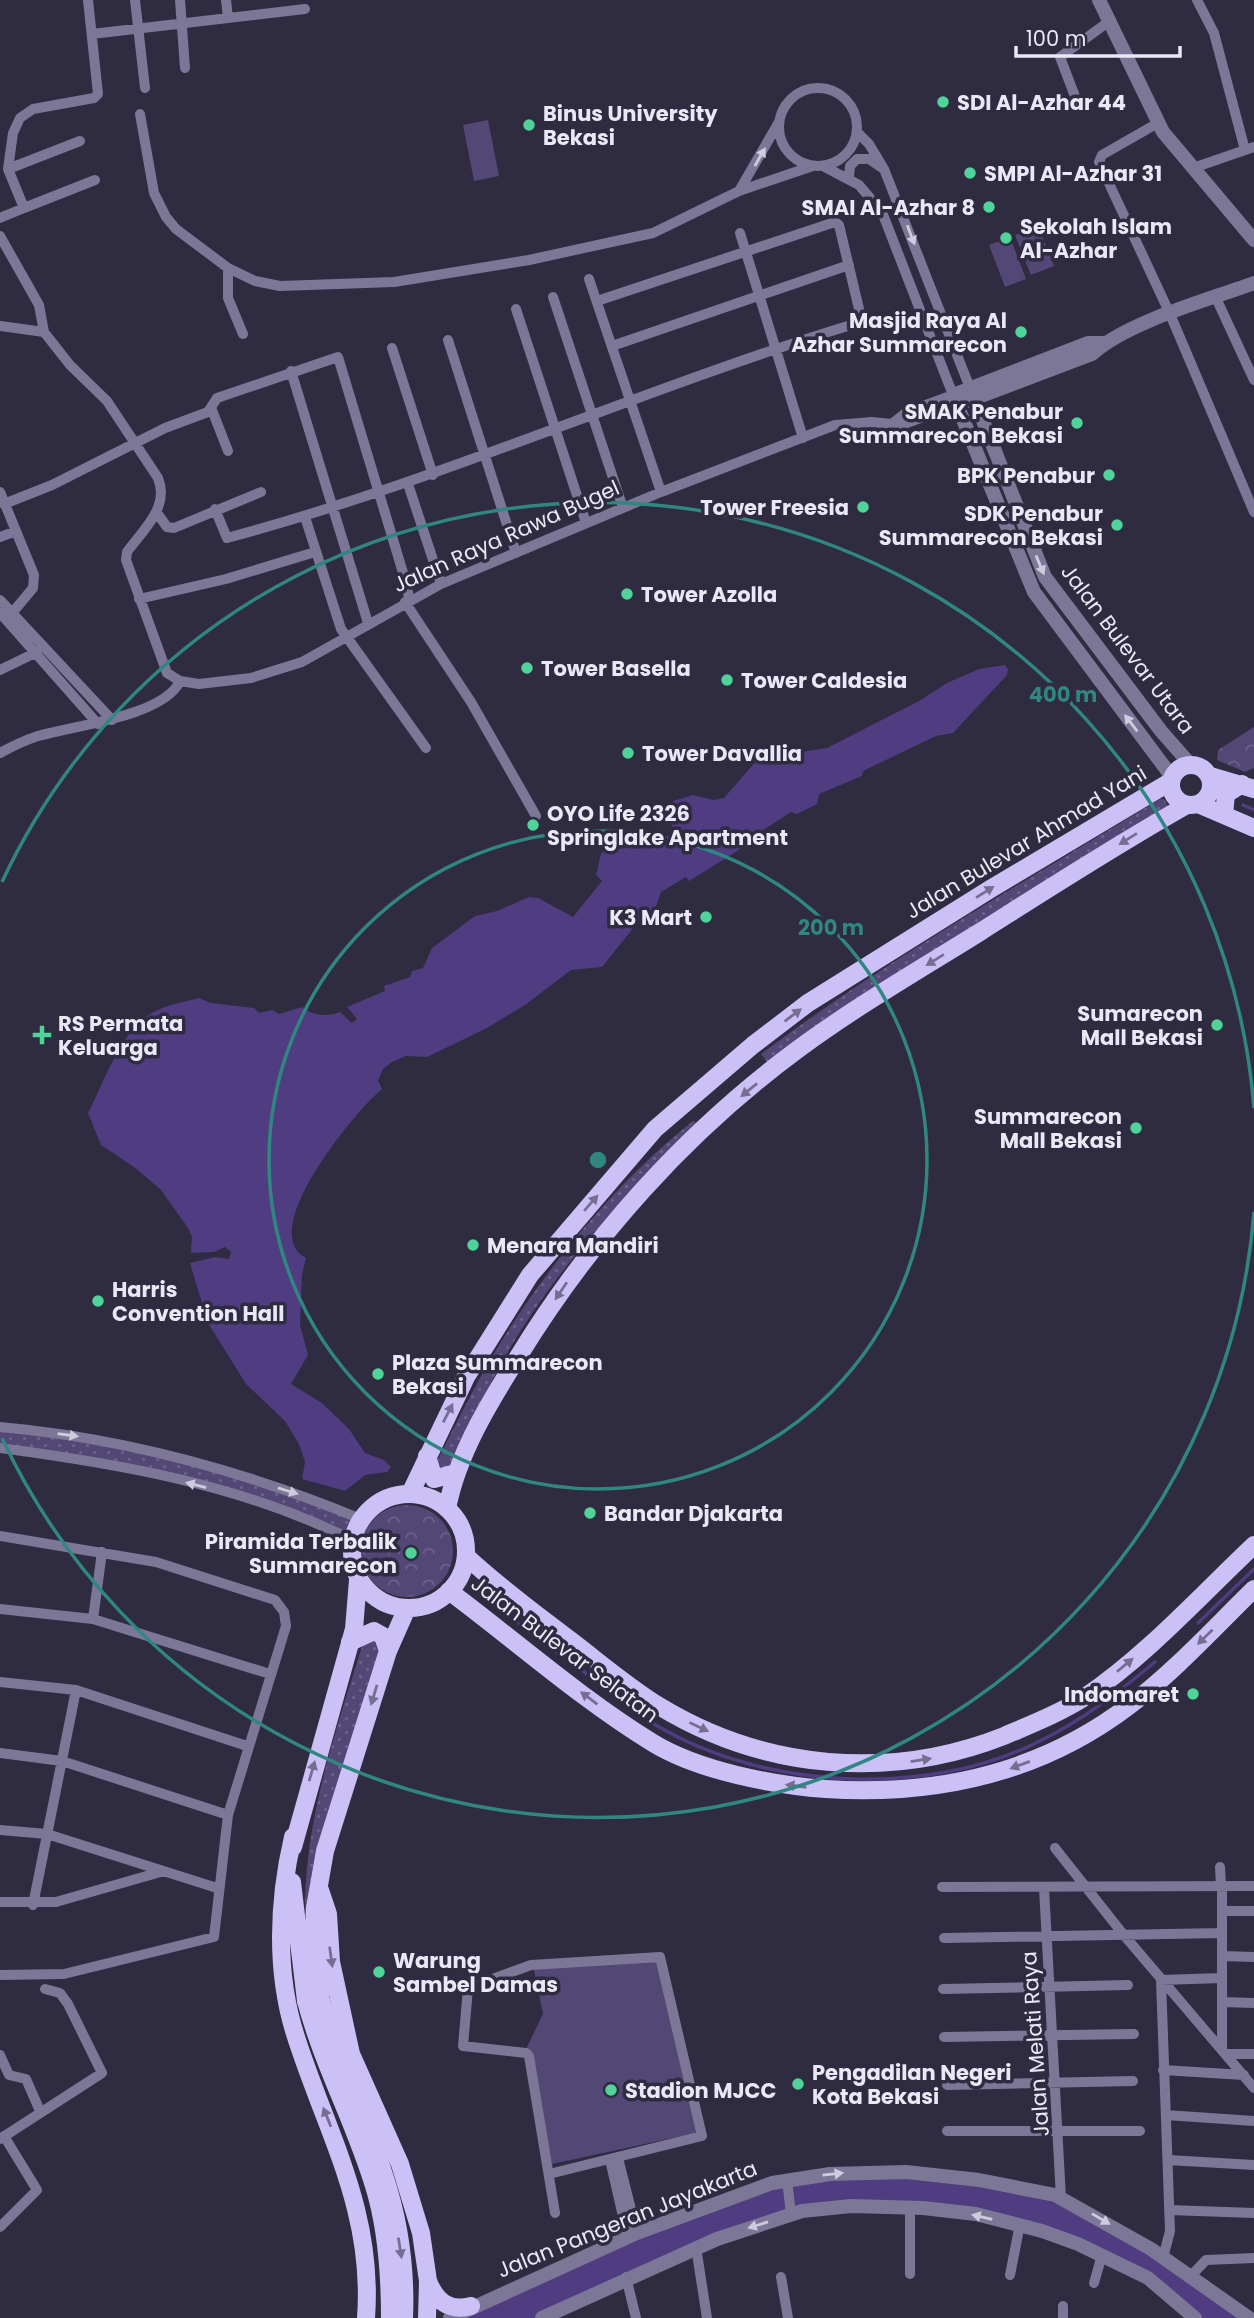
<svg xmlns="http://www.w3.org/2000/svg" width="1254" height="2318" font-family="Poppins,sans-serif">
	<defs>
		<pattern id="grass-dots" width="8" height="8" patternUnits="userSpaceOnUse" patternTransform="scale(1.75)"><rect width="8" height="8" fill="#534776"/><path d="M2 2h.1M6 6h.1" fill="none" stroke="#6c628a" stroke-width="1.8" stroke-linecap="round"/></pattern>
		<pattern id="park-crowns" width="20" height="18" patternUnits="userSpaceOnUse" patternTransform="scale(1.75)"><rect width="20" height="18" fill="#534776"/><path d="M2 6a3 3 0 1 1 6 0M12 15a3 3 0 1 1 6 0" fill="none" stroke="#6c628a"/></pattern>
	</defs>
	<rect width="100%" height="100%" fill="#2f2b40"/>
	<path fill="url(#grass-dots)" d="M1160 799H1164L1168 806 768 1063 761 1054C887 959 1026 881 1160 799Z
		M693 1121 697 1123C625 1196 551 1273 501 1364 482 1399 466 1436 449 1471L436 1470 438 1459C456 1424 473 1389 493 1355 544 1270 615 1183 693 1121Z
		M0 1427 27 1429 223 1470 361 1519 352 1540C243 1485 119 1468 0 1448Z
		M375 1636 381 1647 308 1924 305 1925C302 1825 335 1734 364 1640Z"/>
	<path fill="url(#park-crowns)" d="M1254 727V768L1245 772 1217 760 1218 750Z
		M361 1551a46 46 0 1 1 92 0a46 46 0 1 1-92 0Z"/>
	<path fill="#534776" d="M488 120 499 176 474 181 463 125Z
		M1038 226 1054 266 1031 275 1015 235Z
		M1010 237 1026 279 1005 287 989 245Z
		M658 1959 696 2133 552 2164 527 2047 543 2014 533 1966Z"/>
	<path fill="#503c80" d="M1005 665 1008 669 1007 675 953 733 936 736 863 771 862 776 819 794 817 804 797 814 791 812 749 839 742 848 689 881 686 877 661 892 655 909 650 914 646 912 602 967 571 970 525 1005 487 1028 427 1057 406 1056 392 1062 383 1069 378 1081 382 1089C356 1110 255 1232 306 1258L302 1275 300 1325 308 1355 291 1384 322 1403 349 1429 365 1453 384 1460 391 1467 387 1472 365 1475 345 1491 302 1479 305 1462 299 1444 285 1421 246 1384 208 1323 190 1263 192 1237 188 1228 161 1190 134 1167 101 1145 88 1113C105 1081 120 1031 152 1013 166 1005 183 1002 199 998L211 1003 254 1008 259 1013 272 1010 279 1014 302 1007C313 1016 327 1017 340 1012L352 1023 357 1019 347 1007 385 991 384 986 410 977 412 971 423 968 432 948 475 916 497 911 529 897 538 898 573 917 602 881 596 875 601 854 609 840 662 839 671 835 672 824 668 809 673 801 693 795 714 800 724 798 758 759 827 748 919 701 947 683 979 669Z
		M849 2173 1055 2195 1249 2318H1195L1157 2284 1078 2244 976 2214 802 2211 542 2318H450L772 2183Z"/>
	<path fill="#2f2b40" d="M225 1247 231 1252 229 1259 215 1257 190 1263 189 1253 214 1252Z"/>
	<g fill="none" stroke-linecap="round" stroke-linejoin="round">
		<path stroke="#503c80" stroke-width="3.5" d="M1243 805 1254 810
			M480 1595C519 1624 559 1653 599 1683 619 1697 638 1715 659 1727 767 1790 930 1798 1042 1740 1084 1719 1119 1692 1155 1662
			M1198 1623 1254 1569"/>
		<path stroke="#7d7797" stroke-width="10" d="M135 0 145 88
			M180 0 185 68
			M226 0 228 18
			M1197 0 1214 33 1245 150
			M92 34 305 9
			M779 127a39 39 0 1 1 78 0a39 39 0 1 1-78 0Z
			M1079 107 1060 57 1111 20
			M140 114 154 193 166 217 176 229 228 268 255 281 280 286 394 282 529 260 653 233 739 191
			M779 122 739 191 813 166
			M1158 123 1102 155 1099 162 1170 314 1254 512
			M857 132 869 144 884 169 970 388
			M823 166 859 185 882 212 953 395 907 412 893 423
			M1193 168 1254 147
			M8 169 80 141
			M849 177 850 166 857 159H869L882 168
			M24 208 95 180
			M0 218 24 208 8 169 13 133 20 118 33 109 94 98 98 94 88 0
			M740 233 803 438
			M0 236 39 305 44 332
			M228 268V298L243 334
			M589 279 661 492
			M553 297 623 508
			M1216 298 1254 380
			M516 309 586 523
			M0 326 44 332 70 365 107 401 158 478C170 507 143 530 127 552L126 560 167 673 180 681 199 684 251 678 302 662 441 584 661 492 835 425 872 422 901 425 957 405
			M448 340 516 553
			M612 346 849 265
			M392 348 433 475
			M291 371 368 623
			M212 410 228 451
			M408 484 441 584
			M0 492 34 575 33 588 13 612
			M4 504 52 485 165 428 208 412 217 398 338 357 407 586 409 600
			M215 509 227 538C440 481 641 389 851 325L860 313 839 225 835 222 597 301
			M157 513 167 527 174 528 261 492
			M305 517 341 629 426 748
			M0 537 16 531
			M139 599 226 579 315 552
			M0 600 112 720
			M405 602 471 702 536 816
			M0 613 98 724
			M0 670 37 652
			M0 753C11 747 23 741 35 737 69 726 164 717 180 681
			M0 1427C123 1438 247 1472 361 1519
			M0 1448C120 1464 243 1485 352 1540
			M0 1536 156 1562 275 1600 284 1612 286 1626 228 1815 214 1937 64 1974 0 1975
			M0 1609 93 1619 270 1674
			M93 1619 102 1552
			M0 1682 76 1690 247 1746
			M0 1753 62 1761 228 1815
			M0 1830 47 1834 217 1888
			M1055 1848 1123 1934 1254 2088
			M1220 1867 1221 1886
			M1222 1886V2048
			M942 1887 1254 1886
			M1044 1888 1061 2198
			M0 1902H56L164 1871
			M33 1905 76 1690
			M1222 1911H1254
			M944 1938 1222 1933
			M1222 1956 1254 1957
			M943 1989 1128 1985
			M1222 2002 1254 2003
			M944 2037 1134 2034
			M1227 2054H1254
			M0 2055 9 2075 26 2079 40 2111
			M1163 2070 1244 2075
			M947 2085 1133 2081
			M1166 2115 1254 2121
			M947 2131H1140
			M0 2139 102 2073 68 2004 60 1993 45 1989
			M618 2158 637 2233
			M610 2160 628 2238
			M1168 2160 1254 2165
			M549 2174 702 2136 660 1957 531 1965 468 1988 463 2046 526 2053 529 2056 555 2213
			M787 2180 791 2214
			M910 2208V2274
			M1169 2210 1254 2213
			M0 2227 37 2190 4 2136
			M696 2247 707 2318
			M1163 2258 1170 2231 1161 1980 1222 1978
			M1010 2275 1020 2224
			M626 2277 636 2318
			M781 2277 788 2318
			M1189 2278 1206 2260 1254 2258
			M1094 2283 1102 2255
			M1063 2306V2318"/>
		<path stroke="#7d7797" stroke-width="14" d="M1099 0 1163 132 1254 240
			M1104 343H1088L953 395 1034 592 1172 777
			M970 388 1045 577 1161 731 1190 764
			M968 401 1092 354C1127 322 1208 300 1254 283
			M450 2318 637 2233 772 2183 830 2174 906 2172 979 2180 1055 2195 1151 2249 1249 2318
			M542 2318 717 2239 802 2211 851 2206 923 2208 976 2214 1042 2231 1078 2244 1148 2278 1195 2318"/>
		<path stroke="#ccc1f6" stroke-width="18" d="M1171 785a20 20 0 1 1 40 0a20 20 0 1 1-40 0Z
			M1210 776 1254 789
			M1198 804 1254 828
			M1224 815 1226 794 1242 784
			M427 1456 434 1479 456 1473
			M410 1494 466 1377 530 1275 655 1129 753 1045 808 1003 992 888 1170 782
			M352 1551a57 57 0 1 1 114 0a57 57 0 1 1-114 0Z
			M447 1509C457 1455 489 1403 518 1357 591 1238 686 1132 797 1050 855 1007 919 970 980 932 1048 889 1116 845 1187 805
			M467 1557C499 1587 535 1613 570 1640 599 1662 628 1687 659 1706 764 1770 890 1781 1004 1736 1032 1724 1060 1713 1085 1697 1147 1655 1200 1596 1254 1545
			M449 1591C516 1641 581 1699 653 1743 699 1771 773 1785 826 1789 936 1796 1041 1773 1130 1705 1175 1671 1214 1628 1254 1589
			M350 1642 374 1631 383 1636 388 1651
			M293 1837C278 1901 275 1973 296 2037 327 2134 374 2210 366 2318
			M293 1847 354 1629 358 1580
			M292 1882 306 2001
			M320 1890 328 1914 331 1962 351 2054 400 2164 421 2233 428 2281 427 2318
			M320 1997 314 1942 315 1908 325 1851 388 1651 407 1608
			M428 2281C436 2301 449 2312 471 2306"/>
		<path stroke="#ccc1f6" stroke-width="18" d="M320 1997C336 2059 365 2114 384 2175 399 2220 406 2270 404 2318
			M306 2001C323 2065 355 2123 374 2186 387 2228 390 2274 390 2318"/>
	</g>
	<defs><path id="oneway-solid" d="M-6-.8H1V-3.2L6.5 0L1 3.2V.8H-6Z" transform="scale(1.75)"/></defs>
	<g fill="#cfcbde">
		<use href="#oneway-solid" transform="translate(760 157) rotate(-60)"/>
		<use href="#oneway-solid" transform="translate(911 235) rotate(69)"/>
		<use href="#oneway-solid" transform="translate(1040 565) rotate(67)"/>
		<use href="#oneway-solid" transform="translate(1131 723) rotate(-127)"/>
		<use href="#oneway-solid" transform="translate(68 1435) rotate(8)"/>
		<use href="#oneway-solid" transform="translate(196 1485) rotate(-166)"/>
		<use href="#oneway-solid" transform="translate(288 1491) rotate(17)"/>
		<use href="#oneway-solid" transform="translate(833 2174) rotate(-6)"/>
		<use href="#oneway-solid" transform="translate(982 2217) rotate(-167)"/>
		<use href="#oneway-solid" transform="translate(1101 2219) rotate(31)"/>
		<use href="#oneway-solid" transform="translate(758 2225) rotate(163)"/>
	</g>
	<g fill="#766e92">
		<use href="#oneway-solid" transform="translate(1128 839) rotate(148)"/>
		<use href="#oneway-solid" transform="translate(985 892) rotate(-32)"/>
		<use href="#oneway-solid" transform="translate(935 960) rotate(148)"/>
		<use href="#oneway-solid" transform="translate(793 1015) rotate(-37)"/>
		<use href="#oneway-solid" transform="translate(749 1090) rotate(141)"/>
		<use href="#oneway-solid" transform="translate(591 1203) rotate(-49)"/>
		<use href="#oneway-solid" transform="translate(561 1291) rotate(124)"/>
		<use href="#oneway-solid" transform="translate(448 1413) rotate(-63)"/>
		<use href="#oneway-solid" transform="translate(1205 1637) rotate(136)"/>
		<use href="#oneway-solid" transform="translate(1125 1665) rotate(-40)"/>
		<use href="#oneway-solid" transform="translate(374 1695) rotate(107)"/>
		<use href="#oneway-solid" transform="translate(589 1698) rotate(-143)"/>
		<use href="#oneway-solid" transform="translate(699 1727) rotate(25)"/>
		<use href="#oneway-solid" transform="translate(921 1760) rotate(-9)"/>
		<use href="#oneway-solid" transform="translate(1020 1765) rotate(160)"/>
		<use href="#oneway-solid" transform="translate(312 1771) rotate(-74)"/>
		<use href="#oneway-solid" transform="translate(796 1786) rotate(-172)"/>
		<use href="#oneway-solid" transform="translate(331 1957) rotate(82)"/>
		<use href="#oneway-solid" transform="translate(327 2117) rotate(-112)"/>
		<use href="#oneway-solid" transform="translate(400 2248) rotate(81)"/>
	</g>
	<g fill="none" stroke="#308782" stroke-width="3.5">
		<circle cx="598" cy="1160" r="329"/>
		<path d="M1254 1212A658 658 0 0 1 2 1438M2 882A658 658 0 0 1 1254 1108"/>
	</g>
	<g fill="#4fd399" stroke="#2f2b40" stroke-width="2.5">
		<circle cx="943" cy="102" r="7"/>
		<circle cx="529" cy="125" r="7"/>
		<circle cx="970" cy="173" r="7"/>
		<circle cx="989" cy="207" r="7"/>
		<circle cx="1006" cy="238" r="7"/>
		<circle cx="1021" cy="332" r="7"/>
		<circle cx="1077" cy="423" r="7"/>
		<circle cx="1109" cy="475" r="7"/>
		<circle cx="863" cy="507" r="7"/>
		<circle cx="1117" cy="525" r="7"/>
		<circle cx="627" cy="594" r="7"/>
		<circle cx="527" cy="668" r="7"/>
		<circle cx="727" cy="680" r="7"/>
		<circle cx="628" cy="753" r="7"/>
		<circle cx="533" cy="825" r="7"/>
		<circle cx="706" cy="917" r="7"/>
		<circle cx="1217" cy="1025" r="7"/>
		<path d="M38.5 1024.5h7v7h7v7h-7v7h-7v-7h-7v-7h7z"/>
		<circle cx="1136" cy="1128" r="7"/>
		<circle cx="473" cy="1245" r="7"/>
		<circle cx="98" cy="1301" r="7"/>
		<circle cx="378" cy="1374" r="7"/>
		<circle cx="590" cy="1513" r="7"/>
		<circle cx="411" cy="1553" r="7"/>
		<circle cx="1193" cy="1694" r="7"/>
		<circle cx="379" cy="1972" r="7"/>
		<circle cx="798" cy="2084" r="7"/>
		<circle cx="611" cy="2090" r="7"/>
	</g>
	<g text-anchor="middle" dominant-baseline="central" stroke-width="7" stroke-linejoin="round" paint-order="stroke">
		<g font-size="21" font-weight="bold" fill="#eae7f6" stroke="#2f2b40" text-anchor="start">
			<text x="957" y="102">SDI Al-Azhar 44</text>
			<text x="543" y="113">Binus University<tspan x="543" dy="24">Bekasi</tspan></text>
			<text x="984" y="173">SMPI Al-Azhar 31</text>
			<text x="975" y="207" text-anchor="end">SMAI Al-Azhar 8</text>
			<text x="1020" y="226">Sekolah Islam<tspan x="1020" dy="24">Al-Azhar</tspan></text>
			<text x="1007" y="320" text-anchor="end">Masjid Raya Al<tspan x="1007" dy="24">Azhar Summarecon</tspan></text>
			<text x="1063" y="411" text-anchor="end">SMAK Penabur<tspan x="1063" dy="24">Summarecon Bekasi</tspan></text>
			<text x="1095" y="475" text-anchor="end">BPK Penabur</text>
			<text x="849" y="507" text-anchor="end">Tower Freesia</text>
			<text x="1103" y="513" text-anchor="end">SDK Penabur<tspan x="1103" dy="24">Summarecon Bekasi</tspan></text>
			<text x="641" y="594">Tower Azolla</text>
			<text x="541" y="668">Tower Basella</text>
			<text x="741" y="680">Tower Caldesia</text>
			<text x="642" y="753">Tower Davallia</text>
			<text x="547" y="813">OYO Life 2326<tspan x="547" dy="24">Springlake Apartment</tspan></text>
			<text x="692" y="917" text-anchor="end">K3 Mart</text>
			<text x="1203" y="1013" text-anchor="end">Sumarecon<tspan x="1203" dy="24">Mall Bekasi</tspan></text>
			<text x="58" y="1023">RS Permata<tspan x="58" dy="24">Keluarga</tspan></text>
			<text x="1122" y="1116" text-anchor="end">Summarecon<tspan x="1122" dy="24">Mall Bekasi</tspan></text>
			<text x="487" y="1245">Menara Mandiri</text>
			<text x="112" y="1289">Harris<tspan x="112" dy="24">Convention Hall</tspan></text>
			<text x="392" y="1362">Plaza Summarecon<tspan x="392" dy="24">Bekasi</tspan></text>
			<text x="604" y="1513">Bandar Djakarta</text>
			<text x="397" y="1541" text-anchor="end">Piramida Terbalik<tspan x="397" dy="24">Summarecon</tspan></text>
			<text x="1179" y="1694" text-anchor="end">Indomaret</text>
			<text x="393" y="1960">Warung<tspan x="393" dy="24">Sambel Damas</tspan></text>
			<text x="812" y="2072">Pengadilan Negeri<tspan x="812" dy="24">Kota Bekasi</tspan></text>
			<text x="625" y="2090">Stadion MJCC</text>
		</g>
		<g font-size="21" fill="#eae7f6" stroke="#2f2b40">
			<text transform="translate(506 536) rotate(-24)">Jalan Raya Rawa Bugel</text>
			<text transform="translate(1128 649) rotate(53)">Jalan Bulevar Utara</text>
			<text transform="translate(1026 842) rotate(-31)">Jalan Bulevar Ahmad Yani</text>
			<text transform="translate(565 1649) rotate(37)">Jalan Bulevar Selatan</text>
			<text transform="translate(1035 2044) rotate(-94)">Jalan Melati Raya</text>
			<text transform="translate(627 2219) rotate(-22)">Jalan Pangeran Jayakarta</text>
		</g>
	</g>
	<circle cx="598" cy="1160" r="10" fill="#308782" stroke="#2f2b40" stroke-width="3.5"/>
	<g font-size="21" text-anchor="middle" font-weight="bold" fill="#308782" stroke="#2f2b40" stroke-width="7" stroke-linejoin="round" paint-order="stroke">
		<text x="1063" y="702">400 m</text>
		<text x="831" y="935">200 m</text>
	</g>
	<path d="M1016 46v10h164v-10" fill="none" stroke="#eae7f6" stroke-width="3.5"/>
	<text x="1026" y="46" font-size="21" fill="#eae7f6" stroke="#2f2b40" stroke-width="5" paint-order="stroke">100 m</text>
</svg>
